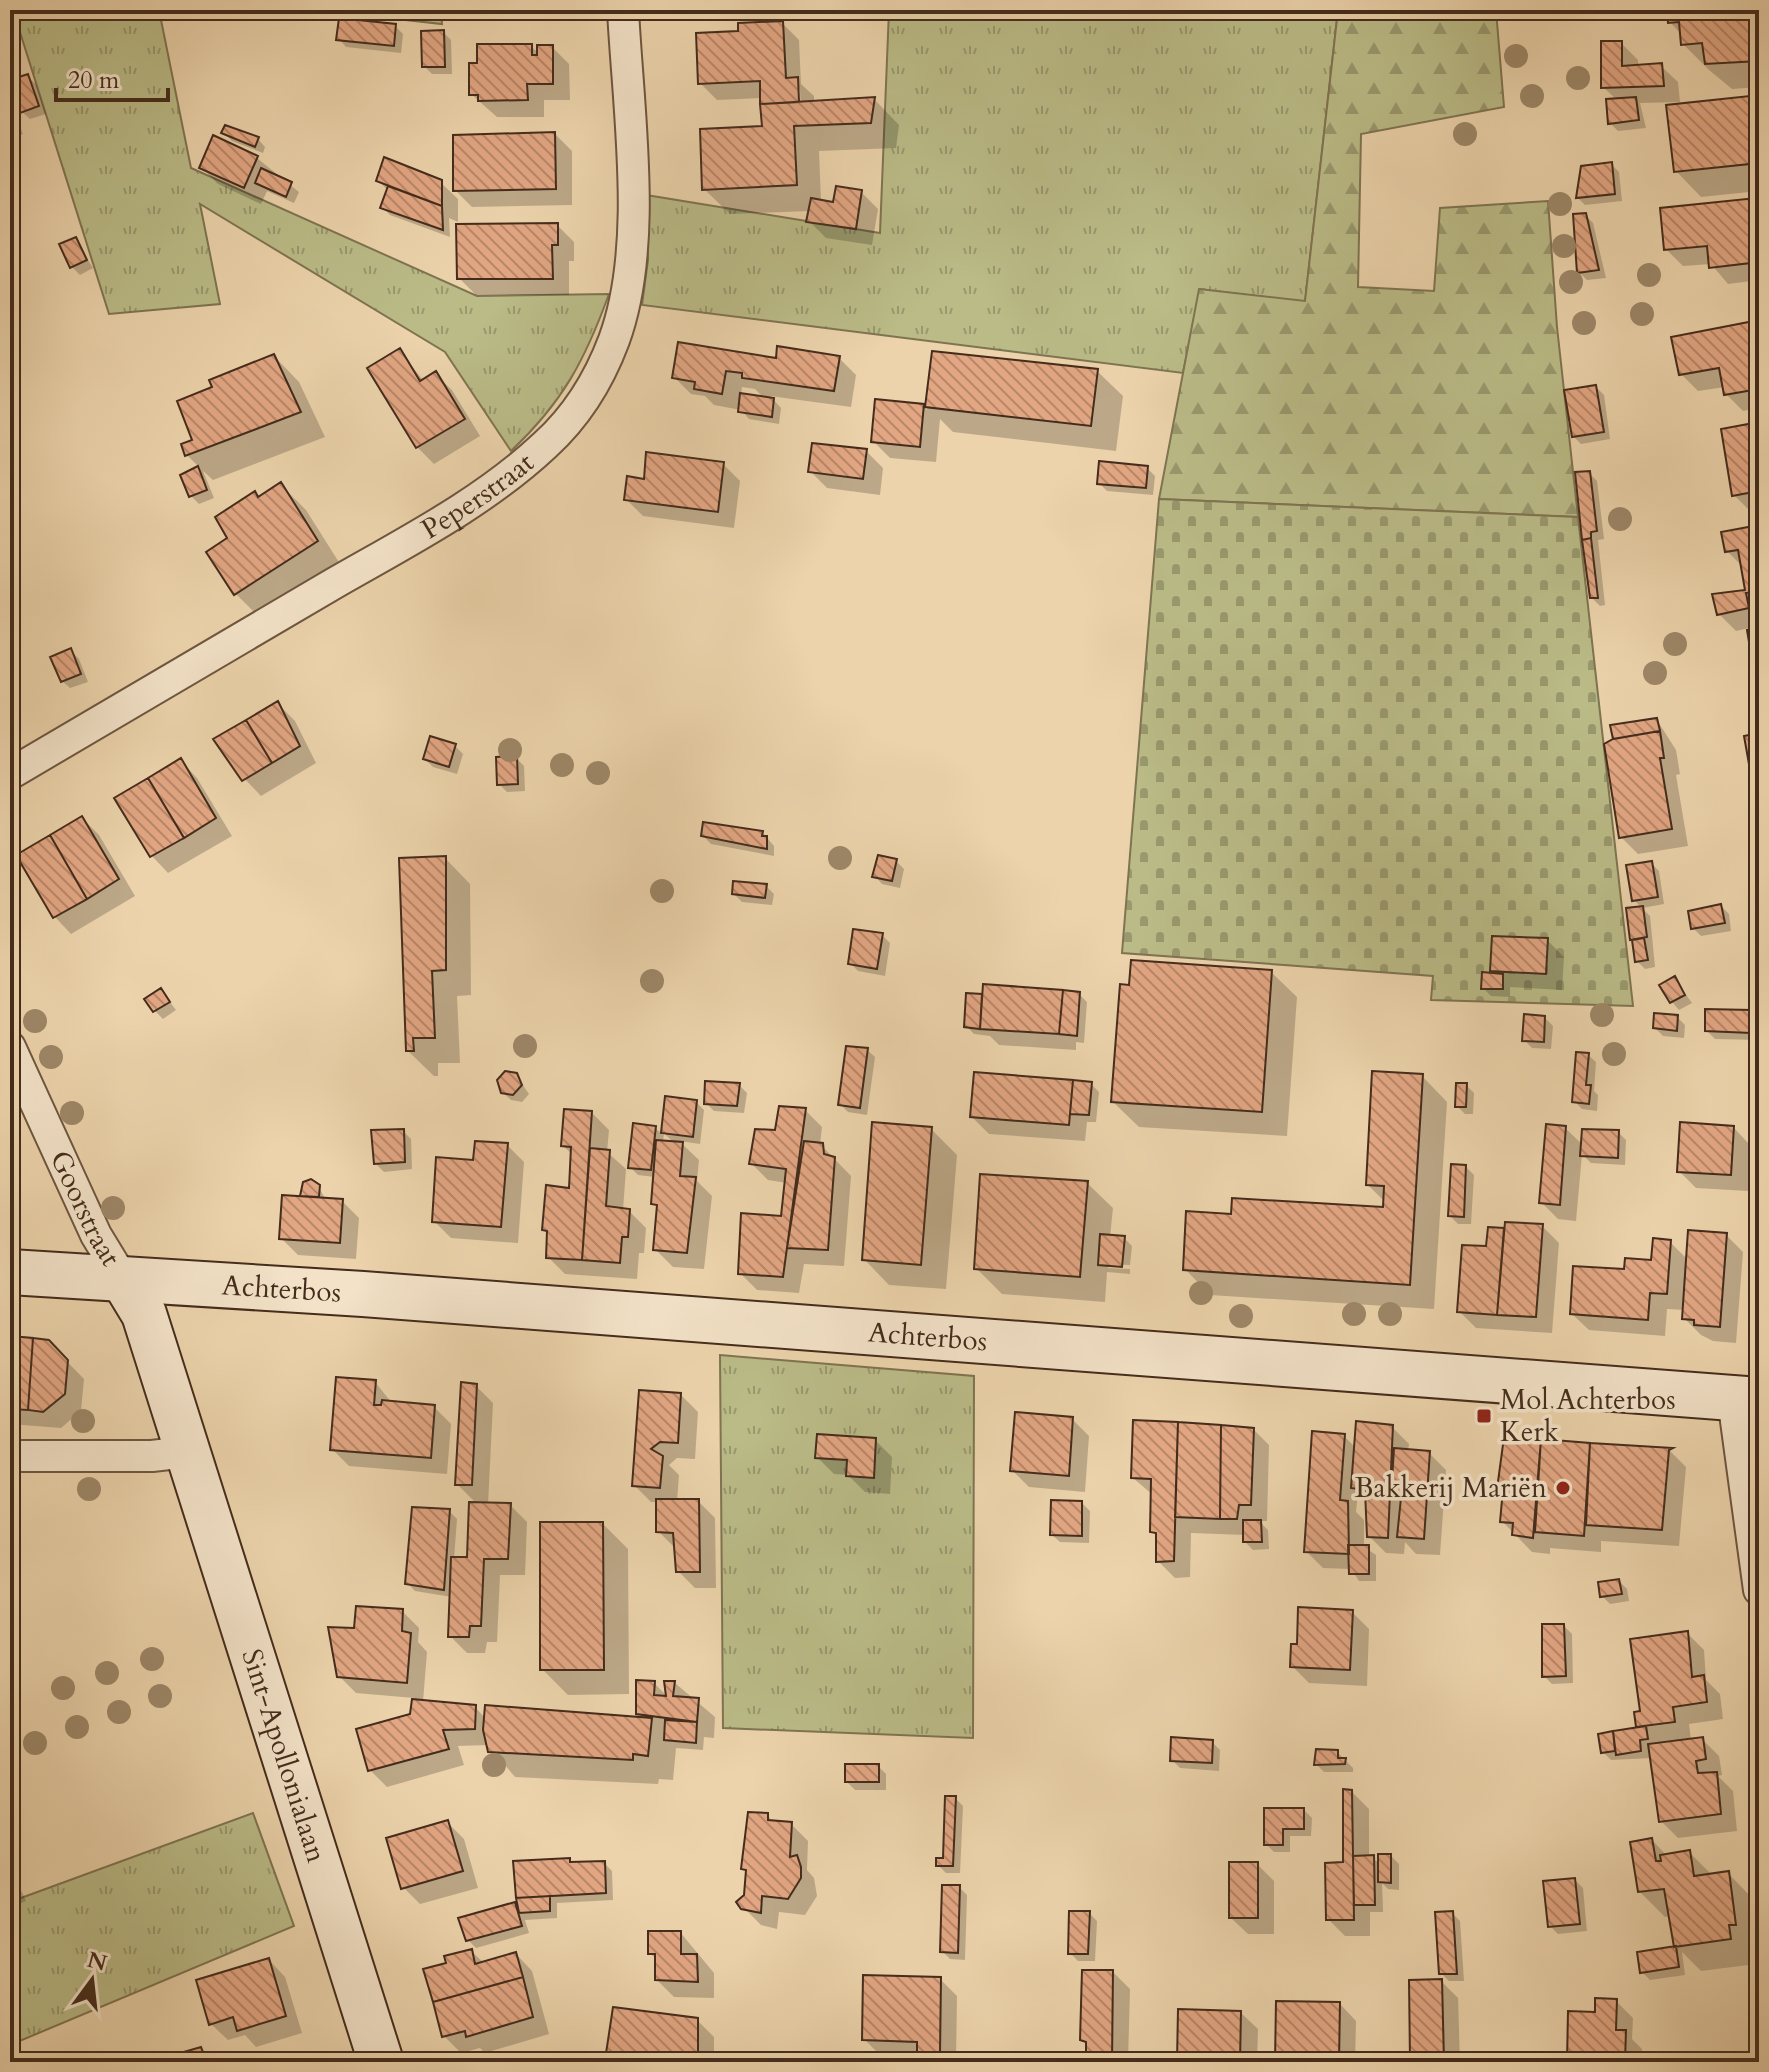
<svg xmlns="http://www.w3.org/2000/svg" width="1769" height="2072" font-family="Cardo,serif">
	<defs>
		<pattern id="grass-tufts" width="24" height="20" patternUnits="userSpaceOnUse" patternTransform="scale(2)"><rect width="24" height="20" fill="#babb87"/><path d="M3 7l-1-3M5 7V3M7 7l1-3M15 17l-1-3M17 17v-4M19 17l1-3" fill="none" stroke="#99986e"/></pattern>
		<pattern id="forest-firs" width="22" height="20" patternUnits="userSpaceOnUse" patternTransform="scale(2)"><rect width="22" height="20" fill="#babb87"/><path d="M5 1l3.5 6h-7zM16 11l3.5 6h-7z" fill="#99986e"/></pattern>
		<pattern id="cemetery-stones" width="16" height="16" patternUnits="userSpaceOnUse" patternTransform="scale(2)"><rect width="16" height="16" fill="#babb87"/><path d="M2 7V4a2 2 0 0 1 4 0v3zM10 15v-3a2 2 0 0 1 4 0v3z" fill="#99986e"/></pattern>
		<pattern id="building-back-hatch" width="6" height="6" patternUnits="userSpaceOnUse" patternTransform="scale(2)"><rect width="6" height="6" fill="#e2a682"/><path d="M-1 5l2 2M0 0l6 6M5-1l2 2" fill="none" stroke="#b9876a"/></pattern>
	</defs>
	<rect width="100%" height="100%" fill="#ecd3ab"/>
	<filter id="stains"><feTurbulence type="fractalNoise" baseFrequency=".0025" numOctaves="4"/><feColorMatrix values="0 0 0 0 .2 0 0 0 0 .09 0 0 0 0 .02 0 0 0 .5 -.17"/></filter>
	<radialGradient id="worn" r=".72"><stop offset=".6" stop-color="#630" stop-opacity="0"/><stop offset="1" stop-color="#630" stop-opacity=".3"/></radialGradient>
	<path fill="url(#grass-tufts)" stroke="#7f7452" stroke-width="2" d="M13 10H159L191 168 477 296 609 294C585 360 563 402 511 451L445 352 200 204 220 304 109 314Z
		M889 10H1338L1305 302 1200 289 1183 373 642 305 648 260 646 195 880 233Z
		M720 1355 974 1376 973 1738 723 1728Z
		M253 1813 294 1926 10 2045V1902Z"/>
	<path fill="url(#forest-firs)" stroke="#7f7452" stroke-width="2" d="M316 10H441L442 24Z
		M1338 10H1496L1504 107 1361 134 1358 287 1434 291 1440 208 1548 201 1557 327 1578 517 1159 499 1199 289 1305 301Z"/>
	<path fill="url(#cemetery-stones)" stroke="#7f7452" stroke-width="2" d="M1159 499 1578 517 1633 1006 1431 1000 1433 976 1122 953Z"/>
	<path fill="#0003" fill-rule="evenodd" d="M1669 10H1759V87L1732 89 1709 70 1683 44 1682 35 1670 22Z
		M782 23 799 40 801 84 814 96V103L874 99 899 125 896 148 819 151 821 202 835 205 861 192 878 209 872 245 826 238 809 221 810 211 730 214 704 189 764 128 762 98 717 100 700 83 741 33ZM796 86 800 90 801 111 797 112Z
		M395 26 403 34 401 53 346 47 339 39Z
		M443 32 451 40 452 74H432L424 66Z
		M1621 43 1638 60V67L1661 66 1678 82 1680 102 1640 103 1646 128 1618 131 1610 123 1617 100 1603 87Z
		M531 46 539 54 552 47 569 64 570 100H544V117H497L471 94Z
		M28 77 36 84 46 114 30 119 22 112Z
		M1759 97V191L1701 197 1676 171Z
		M10 100 23 134 10 139Z
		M224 133 258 139 265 147 263 153 232 141Z
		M555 134 572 151V205L472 207 455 190Z
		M257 158 299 192 294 203 267 191 261 204 218 184 201 167Z
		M1611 164 1619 172 1622 201 1585 205 1578 198Z
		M378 180 440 182 458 199V222L449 218 450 237 390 215 382 207 388 191Z
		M1755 200 1759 203V280L1728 284 1711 264 1683 266 1666 249Z
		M1585 215 1593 223 1606 278 1587 280 1579 272Z
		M557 225 574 242V261H569V295H476L459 278Z
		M75 240 93 268 80 275 72 267Z
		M1759 322V408L1743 411 1726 394 1725 387 1698 391 1681 374Z
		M399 351 424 381 435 374 452 390 480 436 434 464 417 447Z
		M934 353 1097 371 1123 396 1116 451 953 432 940 419 936 462 890 458 873 441 923 406 927 410Z
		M274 356 299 382 325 437 213 480 203 471 214 498 199 504 191 496 183 476 200 468 187 455 215 388Z
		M839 358 856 375 851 407 770 396 781 408 779 424 749 419 741 410 714 405 705 396 691 394 674 377 777 361ZM742 387 755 389 765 399 741 395Z
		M1596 387 1604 395 1610 439 1581 444 1573 436Z
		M1759 424V511L1751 512 1734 495Z
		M866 451 883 468 880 495 827 488 810 471Z
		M723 464 740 481 734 528 643 516 626 499 645 481Z
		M1147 468 1155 476 1153 495 1107 491 1099 483Z
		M1589 473 1597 481 1604 539 1598 540 1605 605 1600 606 1592 598Z
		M281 485 306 510 342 567 261 619 235 593 230 539 259 498Z
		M1759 527V659L1753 653 1749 628 1736 631 1719 614 1715 596 1747 592 1743 567 1727 551Z
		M71 651 79 659 88 682 70 688 62 681Z
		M10 661 17 676 10 683Z
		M278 704 295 721 316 763 261 796 227 760 216 740Z
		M1657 720 1676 750 1680 774 1676 775 1688 846 1638 854 1621 837Z
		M455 746 463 754 457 774 433 767 425 759Z
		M516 758 524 766 525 791 507 792 499 784Z
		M181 761 197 778 232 836 168 873 152 856Z
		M82 818 99 835 135 896 71 934 55 917Z
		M762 832 774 846V856L711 844 703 836Z
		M445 858 470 884 471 995 457 996 460 1063H438V1076H434L408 1051Z
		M896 861 904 869 900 888 882 884 875 876Z
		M1651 863 1659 871 1664 904 1642 908 1650 916 1655 967 1645 969 1637 961 1628 910 1642 908 1634 900Z
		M766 886 774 894 772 905 742 902 734 894Z
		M1721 906 1729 914 1731 931 1701 936 1693 928Z
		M882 935 890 943 885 976 858 971 850 963Z
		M1547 940 1564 957 1562 990 1510 987V997L1491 996 1483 988 1498 975 1492 970Z
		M1271 972 1297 997 1287 1136 1139 1127 1113 1102Z
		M1675 979 1692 1003 1679 1010 1672 1002Z
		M161 990 176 1010 163 1019 155 1011Z
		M1079 994 1087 1002 1084 1043 1076 1042V1050L999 1045 990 1036 974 1034 966 1026 981 999 984 1001Z
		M1751 1012 1759 1020 1758 1040 1715 1039 1707 1031Z
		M1677 1017 1685 1025 1684 1038 1663 1036 1655 1028Z
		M1545 1018 1553 1026 1551 1049 1532 1048 1524 1040Z
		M867 1050 875 1057 867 1115 848 1112 840 1104Z
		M1588 1055 1596 1062 1594 1091 1598 1095 1597 1111 1582 1109 1574 1101Z
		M976 1074 1091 1084 1099 1092 1096 1122H1087L1085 1141 989 1134 972 1117Z
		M516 1075 529 1094 522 1102 511 1100 502 1092Z
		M1422 1076 1447 1102 1434 1309 1210 1295 1185 1269 1233 1216 1385 1210V1202L1368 1185Z
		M739 1085 747 1093 744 1113 714 1111 706 1103Z
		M1466 1085 1474 1093 1473 1114H1465L1457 1106Z
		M667 1098 696 1102 704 1110 700 1144 679 1141 699 1160 697 1181 712 1196 704 1269 673 1267 656 1250 659 1208 653 1203 655 1177 638 1175 630 1167 655 1128 663 1135ZM664 1133 674 1143 663 1142Z
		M805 1110 822 1127 820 1144 851 1176 844 1266 804 1264 799 1293 757 1290 740 1273 782 1218 787 1183 768 1180 751 1163 777 1132Z
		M592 1113 609 1130 607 1152 626 1169 623 1210 629 1211 646 1228 644 1253H639L637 1279 565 1274 548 1257 549 1234 544 1230 571 1190 573 1155 563 1146Z
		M1565 1128 1583 1145 1618 1132 1626 1140 1625 1165 1591 1163 1582 1154 1576 1221 1558 1219 1541 1202Z
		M1734 1128 1750 1145 1748 1191 1696 1188 1679 1171Z
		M931 1129 957 1155 946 1289 889 1285 864 1259Z
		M403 1131 411 1139 412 1169 384 1172 376 1164Z
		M507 1145 524 1162 518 1243 451 1238 434 1221 475 1162Z
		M1466 1167 1474 1175 1471 1224H1458L1450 1216Z
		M1087 1183 1113 1208 1110 1237 1124 1238 1132 1246 1130 1265 1108 1264V1268L1130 1269V1274L1107 1272 1105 1302 1002 1294 976 1268Z
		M318 1186 326 1200 342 1201 359 1218 356 1259 298 1255 281 1238 305 1198 302 1195Z
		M1542 1226 1559 1243 1552 1333 1476 1328 1459 1311 1488 1248 1490 1229Z
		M1726 1235 1743 1252 1736 1343 1713 1341 1701 1335 1684 1318V1310L1667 1309 1665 1336 1589 1330 1572 1314 1626 1271 1653 1262 1670 1242 1688 1260Z
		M10 1339 48 1342 84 1379 81 1411 61 1428 10 1424Z
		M375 1382 392 1403 434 1407 451 1424 447 1474 349 1466 332 1449Z
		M476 1386 493 1403 488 1505H510L527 1522 525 1575H500L497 1642H487L485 1653H467L450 1636 452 1597 415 1591 407 1583 449 1511 457 1519 454 1559H468L477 1504 457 1484Z
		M641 1392 681 1395 698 1412 695 1459 677 1458 669 1465 679 1475 677 1501H698L715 1518 716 1588H695L678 1571 675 1548 658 1531V1502H651L634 1485Z
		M1072 1419 1089 1436 1085 1492 1029 1487 1012 1470Z
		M1392 1427 1409 1444 1408 1451 1429 1453 1446 1470 1440 1555 1416 1554 1405 1542 1404 1554 1386 1553 1369 1536 1367 1502 1358 1492 1356 1512 1364 1520V1547L1376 1555V1581H1359L1351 1569 1323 1568 1306 1551 1344 1436 1356 1448Z
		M1252 1428 1269 1445 1267 1521H1259L1268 1530 1269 1549 1253 1550 1245 1542V1535L1191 1533 1190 1577 1175 1578 1158 1561V1537L1152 1531 1153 1495 1133 1478Z
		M1506 1439 1669 1450 1686 1467 1679 1546 1601 1541V1552L1550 1548V1554L1532 1552 1502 1521 1504 1493 1499 1488Z
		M875 1440 892 1457 890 1494 865 1492 848 1475 834 1474 817 1457Z
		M1082 1503 1090 1511 1089 1543 1060 1542 1052 1535Z
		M603 1524 628 1549 629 1694 568 1695 542 1669Z
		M1619 1581 1627 1589 1629 1601 1610 1604 1602 1596Z
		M402 1611 419 1628 418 1642 427 1652 423 1702 475 1707 486 1719 644 1720 638 1713 654 1683 669 1698 675 1683 715 1717 714 1738 704 1737 703 1750 676 1748 673 1780 659 1779 658 1784 515 1777 488 1745 458 1746 464 1765 387 1787 370 1770 411 1715 414 1698 356 1693 339 1676 356 1631Z
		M1352 1612 1369 1629 1367 1686 1309 1683 1292 1666Z
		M1564 1626 1572 1634 1573 1683 1552 1684 1544 1676Z
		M1687 1633 1704 1650 1706 1680 1720 1694 1723 1719 1689 1724 1691 1740 1702 1739 1719 1756 1722 1775 1718 1776 1733 1791 1737 1831 1678 1838 1661 1821 1652 1758 1611 1760 1603 1752 1600 1735 1641 1729 1638 1726 1642 1713Z
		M1212 1742 1220 1750 1219 1771 1180 1768 1172 1760Z
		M1337 1752 1353 1768V1772H1324L1316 1764Z
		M878 1766 886 1774V1790H855L847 1782Z
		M1352 1792 1369 1809V1857L1380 1863 1391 1856 1399 1864V1890L1388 1889 1382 1883 1383 1912H1370V1936H1345L1328 1919 1345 1864Z
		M955 1798 963 1806 960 1873H946L938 1865 945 1860Z
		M1304 1810 1312 1818 1311 1836H1290V1852H1274L1266 1844Z
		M767 1815 774 1823 791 1824 808 1841 807 1870 814 1878 817 1896 805 1915 779 1912 777 1929 761 1925 743 1907 748 1873 743 1868Z
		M447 1822 464 1839 478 1888 420 1904 403 1887Z
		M1652 1840 1667 1856 1690 1853 1712 1875 1728 1873 1753 1899 1759 1938V1950H1754L1756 1964 1701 1971 1682 1952 1685 1975 1650 1980 1642 1972 1639 1954 1678 1948 1671 1916 1665 1917 1640 1892Z
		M604 1863 612 1871 613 1900 557 1903V1918L525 1920 529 1933 476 1948 468 1940 514 1904 518 1909Z
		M1257 1864 1274 1881V1934H1248L1231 1918Z
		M10 1865 26 1901 10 1908Z
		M1575 1880 1583 1888 1587 1931 1558 1934 1550 1926Z
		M959 1887 967 1895 965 1960 950 1959 942 1951Z
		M1089 1913 1097 1921 1095 1961H1078L1070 1953Z
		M1452 1913 1460 1921 1464 1981H1449L1441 1973Z
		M680 1932 714 1973V1998L674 1997 657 1980V1960L650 1953Z
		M471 1951 484 1963 516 1954 532 1971 549 2034 485 2053 480 2048 461 2053 444 2036 448 1964Z
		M269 1960 285 1977 302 2033 256 2047 245 2035 228 2040 211 2024Z
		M1113 1972 1130 1989 1128 2062H1088V2045L1082 2039Z
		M940 1979 957 1996 956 2062 881 2056 864 2039Z
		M1441 1981 1458 1998 1460 2062H1412Z
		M1616 2001 1633 2018 1632 2039 1642 2049V2062H1570L1596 2014Z
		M1340 2004 1356 2021 1355 2062H1277Z
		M1241 2013 1258 2029 1257 2062H1179Z
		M697 2020 714 2037V2062H610L607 2059Z"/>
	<path fill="url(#building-back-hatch)" stroke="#442c1c" stroke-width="2" d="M1667 10H1759V61L1705 64 1702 43 1681 45 1679 22 1668 23Z
		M339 18 396 24 394 46 336 40Z
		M783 21 786 78 798 77 799 102 760 104V81L698 84 696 33 738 31V23Z
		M444 30 445 67H422L421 31Z
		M1601 41H1622V66L1662 63 1664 86 1601 88Z
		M477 44H532V55H537V45H553V84H527L528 100 478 101V95H469V63H477Z
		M28 74 39 106 20 113 10 80Z
		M1759 95V163L1674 172 1666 105Z
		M875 97 871 123 794 126 797 185 702 190 700 129 762 126 760 104Z
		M1636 97 1639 120 1608 124 1606 99Z
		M10 108 17 126 10 128Z
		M225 125 259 137 255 147 221 133Z
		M555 132 556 189 453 191V135Z
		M213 135 258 156 244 188 199 168Z
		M384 157 442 180V206L376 181Z
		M1612 162 1615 194 1576 198 1581 166Z
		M261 168 292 182 286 197 255 183Z
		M388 186 442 206 443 230 380 208Z
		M836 186 862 190 856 229 806 222 811 198 833 202Z
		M1756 198 1759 262 1709 268 1707 246 1664 250 1660 208Z
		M1586 213 1599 270 1577 273 1573 214Z
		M558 223V245H552L553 279H457L456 224Z
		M76 237 87 260 70 268 59 244Z
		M1759 320V389L1724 395 1719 368 1679 375 1671 337Z
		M678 342 776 358 777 346 840 356 834 391 742 378V373L726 371 722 394 694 389 695 382 672 378Z
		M400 348 420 381 436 371 465 419 416 448 367 368Z
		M932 351 1098 369 1091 426 925 407Z
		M274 354 301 412 185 456 181 444 192 440 177 401 212 387 209 380Z
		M1596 385 1604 432 1572 437 1564 390Z
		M740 393 774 398 772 417 738 412Z
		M875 399 924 404 920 447 871 442Z
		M1759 422V491L1732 496 1721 429Z
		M812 443 867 449 863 479 808 472Z
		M646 452 724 462 718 512 624 500 627 476 644 479Z
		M1099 461 1148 466 1146 488 1097 484Z
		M198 466 207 490 189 497 180 475Z
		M1590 471 1597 531 1591 532V538L1582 540 1575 472Z
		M281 482 318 541 234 595 206 552 227 538 215 517 255 491 258 497Z
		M1759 525V591L1746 593 1749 608 1717 615 1712 594 1745 590 1738 550 1725 552 1721 532Z
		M1591 538 1598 598H1590L1582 540Z
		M1759 627V653L1751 654 1747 630Z
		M71 648 81 674 61 682 50 657Z
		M278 701 300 746 272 763 246 720Z
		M1657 718 1660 731 1613 739 1610 725Z
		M246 720 272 763 242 781 213 739Z
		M1660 731 1664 758H1660L1672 829 1619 838 1604 744 1613 739Z
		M1759 733V797L1755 798 1744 736Z
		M430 736 456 744 449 767 423 759Z
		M517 756 518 784 497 785 496 757Z
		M181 758 216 818 184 838 148 778Z
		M148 778 184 838 150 857 114 798Z
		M82 816 119 879 87 899 50 835Z
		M703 822 763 831 762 836H767V849L701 836Z
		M50 835 87 899 53 918 16 855Z
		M878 855 897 859 892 881 872 877Z
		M446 856V970L432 971 435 1038H413L414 1051H406L399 858Z
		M1652 861 1658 897 1632 901 1626 865Z
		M733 881 767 884 765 898 732 894Z
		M1721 904 1725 923 1691 929 1688 911Z
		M1643 906 1647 937 1630 940 1626 908Z
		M853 929 883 933 877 969 848 964Z
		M1492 936 1548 938 1546 974 1490 971Z
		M1644 938 1648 960 1635 962 1632 940Z
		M1131 960 1272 970 1262 1112 1111 1102 1120 984 1129 985Z
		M1482 972 1503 974V989H1481Z
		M1675 976 1685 995 1670 1003 1659 985Z
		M983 984 1063 990 1059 1034 980 1029Z
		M161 988 170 1002 153 1012 144 999Z
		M1063 990 1080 992 1077 1036 1059 1034Z
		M966 993 982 994 980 1029 964 1027Z
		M1705 1009 1752 1010 1751 1033 1705 1031Z
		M1654 1013 1678 1015 1677 1031 1653 1028Z
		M1524 1014 1545 1016 1544 1042 1522 1041Z
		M846 1046 868 1048 860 1108 838 1105Z
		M1576 1052 1589 1053 1586 1085H1591L1589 1104 1572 1102Z
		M505 1071 517 1073 522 1085 513 1095 501 1093 497 1080Z
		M1372 1071 1423 1074 1410 1285 1183 1270 1186 1211 1231 1214 1232 1198 1383 1207 1384 1186 1366 1185Z
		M974 1072 1073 1080 1069 1125 970 1117Z
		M1073 1080 1092 1082 1089 1115 1070 1114Z
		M705 1081 740 1083 737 1106 704 1104Z
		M1456 1083H1467L1466 1107H1455Z
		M665 1096 697 1100 693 1137 661 1133Z
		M779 1106 806 1108 783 1277 738 1274 741 1213 781 1216 786 1169 749 1164 755 1129 775 1130Z
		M564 1109 592 1111 582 1260 546 1258 547 1231 542 1230 546 1185 569 1188 571 1147 561 1146Z
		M872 1122 932 1127 921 1265 862 1260Z
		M1680 1122 1734 1126 1731 1175 1677 1172Z
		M633 1123 656 1126 651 1170 628 1168Z
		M1546 1124 1566 1126 1560 1205 1539 1203Z
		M404 1129 405 1162 374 1164 371 1130Z
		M1582 1129 1619 1130 1618 1158 1580 1156Z
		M656 1140 683 1142 680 1176 696 1177 687 1253 653 1250 657 1205 651 1204Z
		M475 1141 508 1143 501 1227 432 1222 436 1157 473 1160Z
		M804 1141 823 1143 824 1154 835 1157 828 1250 787 1248Z
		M590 1148 610 1150 606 1206 630 1209 628 1237H622L620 1263 582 1260Z
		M1451 1164 1466 1165 1464 1217 1448 1216Z
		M980 1174 1088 1181 1080 1277 974 1269Z
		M311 1179 320 1185 319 1197 300 1196 303 1182Z
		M282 1195 343 1199 340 1243 279 1239Z
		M1505 1222 1543 1224 1536 1317 1497 1315Z
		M1488 1227 1504 1228 1497 1315 1457 1312 1462 1245 1486 1246Z
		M1688 1230 1727 1233 1720 1327 1694 1325V1320L1682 1319Z
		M1100 1234 1125 1236 1122 1267 1098 1265Z
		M1653 1238 1671 1240 1667 1294 1650 1293 1648 1320 1570 1314 1573 1266 1624 1269 1625 1258 1651 1260Z
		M10 1336 33 1338 28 1410 10 1409Z
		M33 1338 49 1340 68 1360 65 1394 43 1412 28 1410Z
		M336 1377 376 1380 374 1405H381L382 1400 435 1405 431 1458 330 1450Z
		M461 1382 477 1384 472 1485H455Z
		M639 1390 681 1393 678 1443 660 1442 651 1449 663 1456 660 1488 632 1486Z
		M1015 1412 1073 1417 1069 1476 1010 1471Z
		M1133 1420 1178 1422 1174 1561 1156 1562V1533L1150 1532 1151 1479 1131 1478Z
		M1356 1421 1393 1425 1388 1538 1367 1537 1365 1490 1351 1488Z
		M1178 1422 1221 1425 1220 1519 1175 1517Z
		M1221 1425 1254 1428 1251 1505H1239L1237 1519H1220Z
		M1312 1431 1345 1434 1340 1500 1348 1501 1349 1554 1304 1552Z
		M817 1434 876 1438 874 1478 846 1476 847 1460 815 1458Z
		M1504 1437 1541 1439 1533 1538 1512 1535 1513 1523 1500 1522 1503 1489H1497Z
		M1541 1439 1590 1443 1584 1536 1535 1532Z
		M1590 1443 1673 1448 1669 1450 1662 1530 1586 1525Z
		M1394 1448 1430 1451 1424 1539 1397 1537 1401 1498 1391 1497Z
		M656 1499H699L700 1572H676L673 1533 656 1532Z
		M1051 1500 1082 1501V1536L1050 1535Z
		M469 1502 511 1503 508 1559H484L481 1626H470L469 1637H448L451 1557H467Z
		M412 1507 450 1509 444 1590 405 1584Z
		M1243 1520H1261L1262 1542H1243Z
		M540 1522H603L604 1670H540Z
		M1348 1545H1369V1574H1349Z
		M1619 1579 1622 1594 1600 1597 1598 1582Z
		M356 1606 403 1609 402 1631 411 1633 407 1683 337 1677 328 1627 354 1628Z
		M1298 1607 1353 1610 1350 1670 1290 1667 1291 1644H1297Z
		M1542 1624H1564L1566 1676 1542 1677Z
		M1688 1631 1692 1677 1704 1675 1707 1702 1673 1707 1675 1722 1636 1727 1634 1712 1640 1711 1630 1639Z
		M636 1680 655 1681 654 1695 666 1696 664 1681H675L673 1696 699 1698 697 1722 636 1714Z
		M412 1699 476 1705 475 1729 443 1730 449 1749 368 1771 356 1729 410 1714Z
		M485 1705 652 1718 648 1756 633 1754V1760L488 1752 483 1730Z
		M665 1720 697 1722 696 1743 664 1740Z
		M1646 1726 1648 1739 1640 1740 1641 1751 1616 1755 1613 1731Z
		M1613 1731 1615 1751 1601 1753 1598 1734Z
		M1171 1737 1213 1740 1212 1763 1170 1761Z
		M1703 1737 1706 1759 1696 1761 1698 1773 1717 1772 1721 1814 1659 1822 1648 1744Z
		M1316 1749 1338 1750V1758H1346L1345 1764 1314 1765Z
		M845 1764H879V1782H845Z
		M1343 1789 1352 1790 1354 1920H1326L1325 1863 1343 1862Z
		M945 1796H956L953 1866H936V1858H943Z
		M1264 1808H1304V1829H1283V1845H1264Z
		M748 1812 768 1813V1820L792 1822 790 1857 797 1855 801 1867V1878L788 1899 762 1896 761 1913 741 1909 736 1902 744 1895 746 1870 741 1869Z
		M448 1820 463 1871 401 1889 386 1838Z
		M1652 1838 1656 1861H1661L1660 1855 1690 1850 1694 1876 1729 1871 1736 1925H1729L1731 1939 1674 1947 1664 1889 1638 1892 1630 1842Z
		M1378 1854H1391V1883L1378 1882Z
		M1374 1855 1375 1905H1354L1353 1856Z
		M570 1858V1862L605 1861 606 1893 516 1898 513 1861Z
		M1229 1862H1258V1918H1229Z
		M1575 1878 1580 1924 1548 1927 1543 1881Z
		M942 1885H960L958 1953 940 1952Z
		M550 1896V1911L519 1913 516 1898Z
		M515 1902 522 1926 466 1941 458 1918Z
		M1069 1911H1090L1088 1954H1068Z
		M1453 1911 1457 1974H1439L1435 1912Z
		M648 1931H681V1954H697L698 1982 655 1980V1954H648Z
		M1676 1946 1679 1967 1640 1973 1637 1952Z
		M472 1949 475 1964 516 1952 523 1977 433 2002 423 1969 446 1963 444 1956Z
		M269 1958 286 2016 237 2031 233 2017 209 2025 196 1980Z
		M1082 1970H1113L1112 2062H1086V2042L1080 2040Z
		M863 1975 941 1977 940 2053H917V2042L862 2040Z
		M523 1977 533 2017 466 2037 465 2031 442 2037 433 2002Z
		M1442 1979 1444 2062H1410L1409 1980Z
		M1595 1998 1617 1999 1616 2030H1626L1625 2062H1567L1568 2011 1595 2012Z
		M1276 2001 1340 2002 1339 2062H1275Z
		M613 2007 698 2018V2062L605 2060Z
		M1178 2009 1241 2011 1240 2062H1177Z
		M201 2047 207 2062H156L163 2058Z"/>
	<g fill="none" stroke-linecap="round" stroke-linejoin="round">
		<defs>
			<g id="street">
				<path id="s1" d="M10 774C118 711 226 648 333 584 406 542 483 503 545 445 577 416 599 380 614 340 649 245 628 111 623 10"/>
				<path id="s2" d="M10 1047 96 1235 124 1281"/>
				<path d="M1733 1399 1759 1590"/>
				<path d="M10 1456H152L186 1452"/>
			</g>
			<g id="secondary">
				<path id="s3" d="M10 1272 363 1294 1759 1400"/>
				<path id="s4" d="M124 1281 144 1314 381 2062"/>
			</g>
		</defs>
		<use href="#street" stroke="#6e5640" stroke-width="34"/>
		<use href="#secondary" stroke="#442c1c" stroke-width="48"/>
		<use href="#street" stroke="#f3e2c8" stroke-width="30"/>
		<use href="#secondary" stroke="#f3e2c8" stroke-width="44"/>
	</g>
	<g fill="#9d8768">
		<circle cx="1516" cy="56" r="12"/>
		<circle cx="1578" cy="78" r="12"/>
		<circle cx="1532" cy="96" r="12"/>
		<circle cx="1465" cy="134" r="12"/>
		<circle cx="1560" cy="204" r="12"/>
		<circle cx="1564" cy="246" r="12"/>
		<circle cx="1649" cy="275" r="12"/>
		<circle cx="1571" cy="282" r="12"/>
		<circle cx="1642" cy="314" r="12"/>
		<circle cx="1584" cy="323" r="12"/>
		<circle cx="1620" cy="519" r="12"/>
		<circle cx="1675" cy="644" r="12"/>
		<circle cx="1655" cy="673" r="12"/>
		<circle cx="510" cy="750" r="12"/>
		<circle cx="562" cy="765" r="12"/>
		<circle cx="598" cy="773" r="12"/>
		<circle cx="840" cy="858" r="12"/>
		<circle cx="662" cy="891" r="12"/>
		<circle cx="652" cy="981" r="12"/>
		<circle cx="1602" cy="1015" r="12"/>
		<circle cx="35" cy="1021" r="12"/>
		<circle cx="525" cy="1046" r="12"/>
		<circle cx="1614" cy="1054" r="12"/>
		<circle cx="51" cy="1057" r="12"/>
		<circle cx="72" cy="1113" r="12"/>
		<circle cx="113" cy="1208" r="12"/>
		<circle cx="1201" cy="1293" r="12"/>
		<circle cx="1354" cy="1314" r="12"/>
		<circle cx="1390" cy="1314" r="12"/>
		<circle cx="1241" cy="1316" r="12"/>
		<circle cx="83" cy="1421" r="12"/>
		<circle cx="89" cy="1489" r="12"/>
		<circle cx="152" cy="1659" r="12"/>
		<circle cx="107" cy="1673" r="12"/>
		<circle cx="63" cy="1688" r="12"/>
		<circle cx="160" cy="1696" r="12"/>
		<circle cx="119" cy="1712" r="12"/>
		<circle cx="77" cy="1727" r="12"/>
		<circle cx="35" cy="1743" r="12"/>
		<circle cx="494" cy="1765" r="12"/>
	</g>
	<g fill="#8f2418" stroke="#f3e2c8" stroke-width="3">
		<rect x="1476" y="1408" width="16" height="16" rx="4"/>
		<circle cx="1563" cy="1488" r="8"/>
	</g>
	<g text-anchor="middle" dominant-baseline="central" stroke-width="7" stroke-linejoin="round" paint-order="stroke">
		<g font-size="28" fill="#442c1c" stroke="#f3e2c8">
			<text stroke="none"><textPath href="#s1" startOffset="544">Peperstraat</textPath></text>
			<text stroke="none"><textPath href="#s2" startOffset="178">Goorstraat</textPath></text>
			<text stroke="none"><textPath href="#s3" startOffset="272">Achterbos</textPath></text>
			<text stroke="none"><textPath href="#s3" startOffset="920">Achterbos</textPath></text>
			<text stroke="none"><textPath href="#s4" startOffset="502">Sint-Apollonialaan</textPath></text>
		</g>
		<g font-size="28" fill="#442c1c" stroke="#f3e2c8" text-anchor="start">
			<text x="1500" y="1400">Mol Achterbos<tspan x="1500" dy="32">Kerk</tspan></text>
			<text x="1547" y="1488" text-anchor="end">Bakkerij Mariën</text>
		</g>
	</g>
	<rect width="1769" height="2072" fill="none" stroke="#ecd3ab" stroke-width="40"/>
	<rect x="12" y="12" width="1745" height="2048" fill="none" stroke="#442c1c" stroke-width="4"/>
	<rect x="20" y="20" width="1729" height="2032" fill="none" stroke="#442c1c" stroke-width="2"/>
	<g transform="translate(92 1980) rotate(15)" stroke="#f3e2c8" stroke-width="6" paint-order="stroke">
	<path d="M0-6L14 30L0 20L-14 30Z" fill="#442c1c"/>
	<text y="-12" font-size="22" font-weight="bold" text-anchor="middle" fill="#442c1c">N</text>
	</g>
	<path d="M56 88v12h112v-12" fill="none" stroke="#442c1c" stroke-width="4"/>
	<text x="68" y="88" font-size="24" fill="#442c1c" stroke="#f3e2c8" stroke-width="6" paint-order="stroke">20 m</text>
	<rect width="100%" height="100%" filter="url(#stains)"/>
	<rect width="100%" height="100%" fill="url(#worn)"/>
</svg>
